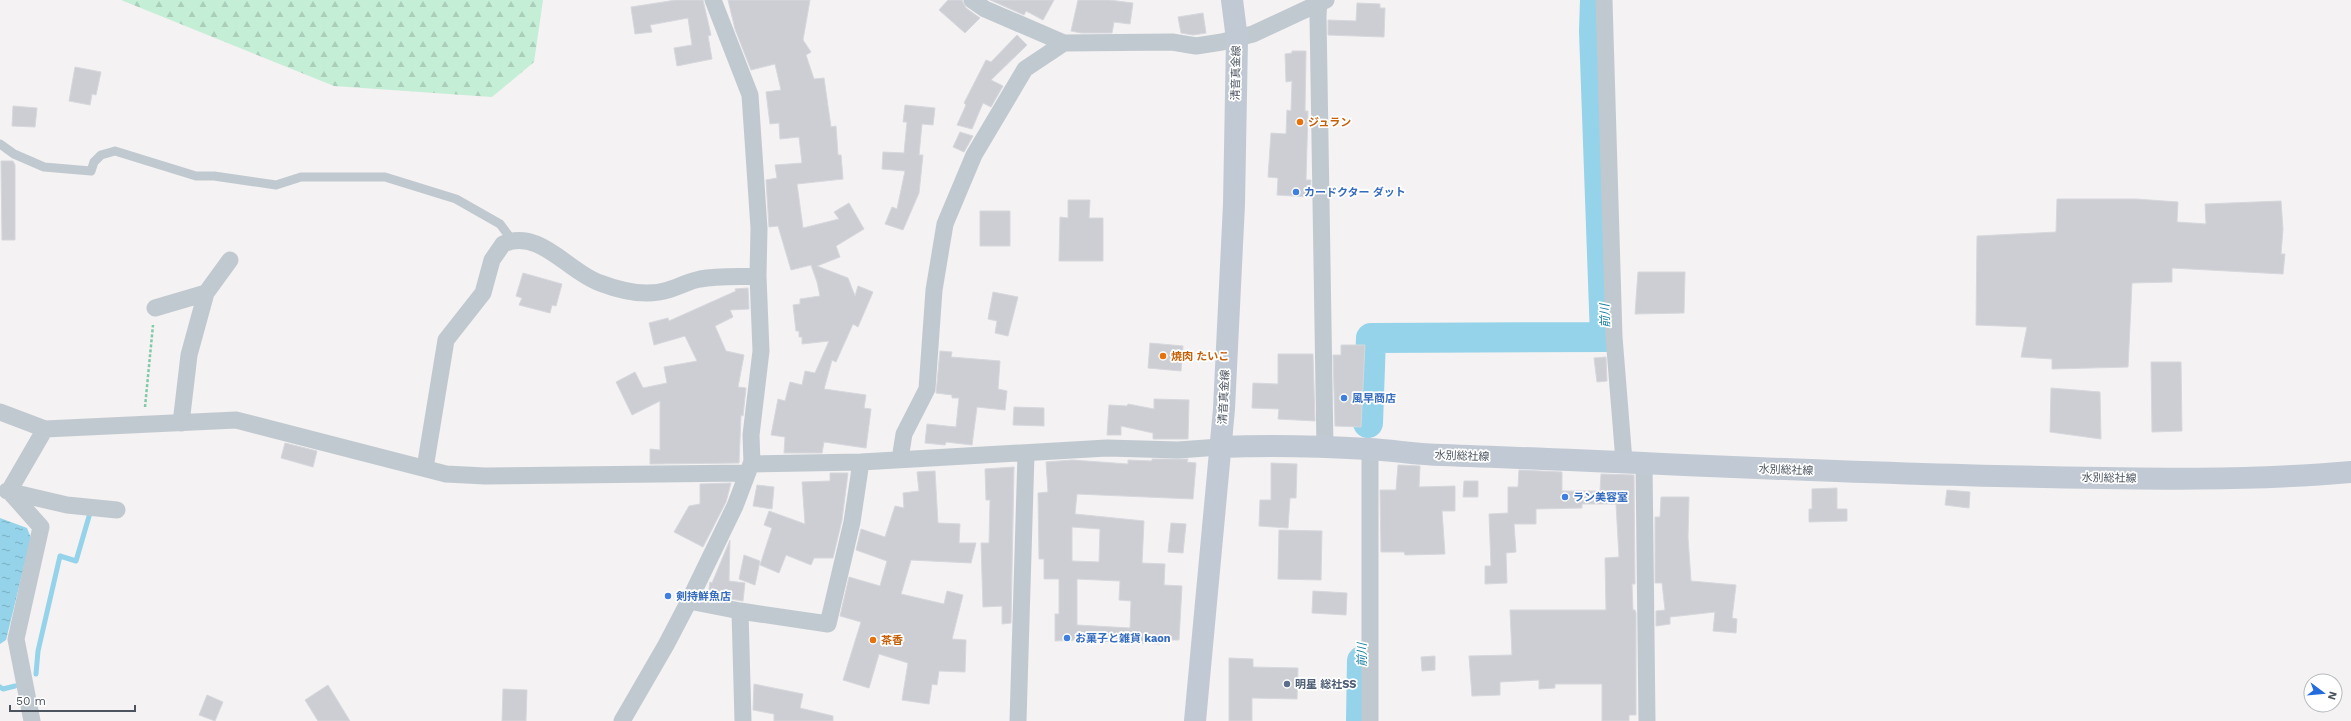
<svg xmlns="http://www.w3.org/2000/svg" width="2351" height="721" font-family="'Work Sans','Noto Sans JP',sans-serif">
	<defs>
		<pattern id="forest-firs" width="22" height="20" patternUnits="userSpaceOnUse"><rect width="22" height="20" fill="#c4eed6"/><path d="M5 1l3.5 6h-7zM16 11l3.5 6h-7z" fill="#aaceba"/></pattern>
		<pattern id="water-ripples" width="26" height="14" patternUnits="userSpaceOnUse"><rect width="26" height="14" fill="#94d3e9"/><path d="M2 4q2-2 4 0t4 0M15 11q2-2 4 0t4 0" fill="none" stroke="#7baec0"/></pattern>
	</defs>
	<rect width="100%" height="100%" fill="#f4f2f2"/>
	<path fill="url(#forest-firs)" d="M121 0H543L534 62 492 97 334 86Z"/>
	<path fill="url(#water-ripples)" d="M0 518 27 528 31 538 6 640 0 644Z"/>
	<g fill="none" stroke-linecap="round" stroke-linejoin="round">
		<path stroke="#94d3e9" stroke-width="5" d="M36 674 38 651 60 556 76 561 90 513
			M0 687 3 689 15 686"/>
		<path stroke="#94d3e9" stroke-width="30" d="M1368 423 1371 338 1605 337 1594 31 1595 0
			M1361 721 1362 661"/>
	</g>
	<path fill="#ccced4" stroke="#d6d8dd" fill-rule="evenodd" d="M676 0H703L711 35 708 36 712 59 677 66 674 48 692 45 688 18 650 25 652 32 635 34 631 7Z
		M728 0H810L803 40 811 52 806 55 814 79 824 78 831 127 836 126 838 155H841L843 179 797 184 803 228 839 219 834 212 849 203 864 229 836 246 840 257 817 266 848 278 855 296 858 286 873 292 858 327 853 324 836 362 832 360 824 389 866 395 864 408 871 409 866 448 824 442 822 453H784L785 437 771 435 778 399 785 401 790 382 802 385 805 371 815 373 829 341 802 344V337H799V331H796L793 305 800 304V299L820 296 817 282 811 265 791 270 778 226 769 227 766 180 777 178 775 165 802 163 799 137 780 139 779 123 770 124 766 92 781 90 775 64 751 70 735 29Z
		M948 0H962L966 8 980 18 965 33 939 10Z
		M990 0H1054L1043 20 1026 11 1024 15Z
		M1078 0H1109L1133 3 1130 24 1114 22 1112 33H1081L1071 31Z
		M1357 3 1380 4V8H1385L1384 37 1328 35V20L1356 21Z
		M1203 13 1206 33 1193 35 1181 33 1178 17Z
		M1017 35 1027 45 991 80 1003 86 991 107 983 103 972 129 957 125 966 105 964 103 986 60 991 62Z
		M1292 51H1306L1305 111H1308L1306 180H1311L1310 197 1277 195 1278 178 1268 177 1271 133 1286 134 1287 110 1291 111 1292 81 1286 82 1285 54 1292 53Z
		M75 67 101 72 96 95 92 94 90 105 69 101Z
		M905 105 935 108 933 125 922 124 919 155H923L919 193 903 230 885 224 892 207 897 209 905 171 882 169 883 152 904 153 907 122H903Z
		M13 106 37 108 35 127 12 126Z
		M960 132 973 136 964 152 953 147Z
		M1 161H13L15 165V240H2Z
		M2057 199H2136L2178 202 2177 222 2206 224 2205 204 2281 201 2283 229 2281 254H2285L2283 274 2172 268V282L2132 283 2128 367 2052 369V359L2021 357 2027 327 1976 325 1977 236 2056 232Z
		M1068 200H1090L1089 218H1103V261H1059L1060 217 1068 218Z
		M980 211H1010V246H980Z
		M1638 272H1685L1684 313 1635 314Z
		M523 273 562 284 556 306 552 305 550 313 519 305 522 298 516 296Z
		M748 288 749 309 730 310 733 317 715 326 726 351 744 355 738 387 746 388 743 416 741 415 739 463 650 464V449L660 450V401L632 415 616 382 635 372 643 388 667 383 664 367 697 361 685 336 654 345 649 323 668 318 669 321 736 291 735 289Z
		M993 292 1018 297 1008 336 995 333 997 321 988 319Z
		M1150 343 1183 346 1181 371 1148 368Z
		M1341 345H1365L1361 427 1335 426 1333 355H1341Z
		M940 351 952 352 951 357 1000 361 998 389 1007 391 1005 410 977 407 972 445 946 442 945 445 925 443 927 424 956 427 959 398H952V395L936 393Z
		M1278 354H1313L1315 421 1278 419 1279 409 1252 408 1253 383 1278 384Z
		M1606 357 1607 381 1597 382 1594 358Z
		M2151 362H2181L2182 431 2152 432Z
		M2051 388 2100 392 2101 439 2050 432Z
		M1154 399 1189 400 1188 439H1153V433L1121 426V435H1107L1109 405 1127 406 1128 404 1154 409Z
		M1014 407 1044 408V426L1013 425Z
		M285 443 317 451 313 467 281 458Z
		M1152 459H1188L1187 462 1196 463 1193 499 1077 494 1075 514 1144 521 1142 563 1165 564 1164 585 1182 586 1179 640H1160V644L1077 640 1055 641V614H1059V579H1044V559H1039L1038 493 1048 492 1046 462 1072 460 1128 464V460L1152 461ZM1072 527 1100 529 1099 562 1072 561ZM1077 579 1120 581 1119 600 1131 601 1130 628 1077 625Z
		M1271 463 1297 464 1296 498H1290L1288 528 1259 526 1260 500H1271Z
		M1398 465 1420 466 1419 487 1455 486V511H1442L1445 554 1405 555 1404 552H1381L1380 490H1396Z
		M1014 467 1011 623 1002 624V606L983 607 981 543H989L990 500H986L985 469Z
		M1519 470 1562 472V491H1600L1601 474 1634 475 1635 584H1632L1633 610H1635L1636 613V715H1629V721H1602V684H1555V688L1539 689V680L1500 682V695L1472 696 1469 656 1512 655 1510 610H1606L1605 558 1619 557 1616 504H1582V508L1536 509V524H1514L1516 552 1506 553 1507 583 1485 584V566H1491L1489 514 1508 513V487H1518Z
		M935 471 938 523 960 524 959 543H976L971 563 911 560 901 594 944 604 947 591 963 595 952 639 966 640 965 672 939 671 937 685 932 684 929 704 902 700 908 663 879 654 869 688 843 680 861 622 840 616 849 577 880 586 887 561 856 550 861 529 885 537 895 506 904 508 903 493 919 491 917 472Z
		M830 473H848L842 520 833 558H814L811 565 786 555 779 573 760 565 772 528 764 525 769 511 805 524 802 482 830 481Z
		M1464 481H1478V497H1463Z
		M731 483 726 502 703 547 674 532 689 506 700 504V484Z
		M757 485 774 487 772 509 753 506Z
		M1837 488V509H1847V521L1809 522V509H1812V489Z
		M1947 490 1970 492 1969 508 1945 505Z
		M1661 497H1689L1688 537 1691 581 1736 585 1732 618 1737 619 1736 633 1713 631 1715 612 1670 617V624L1656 626V611L1665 610 1662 583H1655V517H1660Z
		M1171 523 1186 524 1183 553 1168 552Z
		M1279 530 1322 531 1321 580 1278 579Z
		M730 540 729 581 745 583 743 601 708 595 710 582 712 583Z
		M744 555 760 561 755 585 739 579Z
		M1313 591 1347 593 1346 615 1312 613Z
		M1435 656V670L1422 671 1421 657Z
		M1229 658 1253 659V667L1298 668 1297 699 1252 698V721H1229Z
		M754 684 803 694 800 708 833 716V721H774V714L753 710Z
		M328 685 350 721H318L305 700Z
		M503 689 527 690 526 721H502Z
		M207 695 223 702 215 721 199 715Z"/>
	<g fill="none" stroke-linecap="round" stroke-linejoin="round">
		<path stroke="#7dcba8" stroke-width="2.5" stroke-dasharray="3 2" stroke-linecap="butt" d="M145 407 153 325"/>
		<path stroke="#c1c9d0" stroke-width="9" d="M0 144 14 154 44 167 91 171 94 162 101 155 115 151 196 176H214L276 185 301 177H385L456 199 500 224 512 240"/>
		<path stroke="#c1c9d0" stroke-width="17" d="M713 0 750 95 759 228 758 276 761 351 751 435 752 464 861 462 1107 448 1178 450 1220 447
			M972 0 985 9 1064 43 1172 42 1196 46 1222 42 1253 34 1326 0
			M1319 0 1318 16 1325 448
			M1604 0 1614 337 1624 461
			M155 308 206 293
			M0 412 45 429 236 420 446 474 485 476 746 473
			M181 423 189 355 206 293 230 260
			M900 459 904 434 927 389 934 290 945 224 974 155 1025 69 1064 43
			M1644 462 1647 721
			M425 468 446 340 483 293 492 260 503 244C540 228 568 272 600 283 621 291 646 297 668 290 679 287 689 281 700 279 719 276 739 277 758 276
			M7 491 67 505 117 510
			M9 491 41 527 16 639 32 721
			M9 491 45 429
			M689 601 740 611 743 721
			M740 611 828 624 852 522 861 462
			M622 721 666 645 689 601 735 506 751 464
			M1018 721 1026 454
			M1370 721V449"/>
		<path stroke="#c1c9d4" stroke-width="22" d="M1220 447C1270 445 1319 446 1368 449 1393 450 1417 455 1442 455 1643 462 1843 474 2044 477 2146 479 2249 481 2351 472
			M1195 721 1224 409 1234 204 1237 39 1232 0"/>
	</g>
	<g fill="#e8710a" stroke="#fff" stroke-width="1.5">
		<circle cx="1300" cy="122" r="4"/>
		<circle cx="1163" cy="356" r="4"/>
		<circle cx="873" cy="640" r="4"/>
	</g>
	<g fill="#3f7fe0" stroke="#fff" stroke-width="1.5">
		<circle cx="1296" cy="192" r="4"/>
		<circle cx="1344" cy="398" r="4"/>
		<circle cx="1565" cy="497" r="4"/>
		<circle cx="668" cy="596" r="4"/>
		<circle cx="1067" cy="638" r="4"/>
	</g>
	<circle fill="#5c6f8a" stroke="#fff" stroke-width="1.5" cx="1287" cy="684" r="4"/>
	<g text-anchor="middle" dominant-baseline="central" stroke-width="3.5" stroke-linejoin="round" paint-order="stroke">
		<g font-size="11" fill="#4b545f" stroke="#fff">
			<text transform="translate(1236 73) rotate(-89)">清音真金線</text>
			<text transform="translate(1224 397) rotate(-87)">清音真金線</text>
			<text transform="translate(1462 456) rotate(2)">水別総社線</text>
			<text transform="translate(1786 470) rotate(2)">水別総社線</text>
			<text transform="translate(2109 478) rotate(1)">水別総社線</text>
		</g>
		<g font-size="11" font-weight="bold" fill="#c56008" stroke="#fff" text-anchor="start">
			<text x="1308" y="122">ジュラン</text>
			<text x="1171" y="356">焼肉 たいこ</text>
			<text x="881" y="640">茶香</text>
		</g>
		<g font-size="11" font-weight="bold" fill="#366cbe" stroke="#fff" text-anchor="start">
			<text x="1304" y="192">カードクター ダット</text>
			<text x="1352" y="398">風早商店</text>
			<text x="1573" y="497">ラン美容室</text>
			<text x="676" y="596">剣持鮮魚店</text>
			<text x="1075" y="638">お菓子と雑貨 kaon</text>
		</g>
		<g font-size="11" font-weight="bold" fill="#4e5e75" stroke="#fff" text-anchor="start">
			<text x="1295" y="684">明星 総社SS</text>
		</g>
		<g font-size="12" font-style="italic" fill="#147da1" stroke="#fff">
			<text transform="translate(1605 316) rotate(-92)">前川</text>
			<text transform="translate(1362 655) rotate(-90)">前川</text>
		</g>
	</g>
	<g transform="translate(2323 693) rotate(106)"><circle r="19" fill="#ffffff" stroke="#b7bbbf"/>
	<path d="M0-3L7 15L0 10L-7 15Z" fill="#246cdd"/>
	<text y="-6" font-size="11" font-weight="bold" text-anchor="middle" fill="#4b545f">N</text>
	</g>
	<path d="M10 705v6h125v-6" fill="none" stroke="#4b545f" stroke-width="2"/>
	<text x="16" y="705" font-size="12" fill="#4b545f" stroke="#ffffff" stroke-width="3" paint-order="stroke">50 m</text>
</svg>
